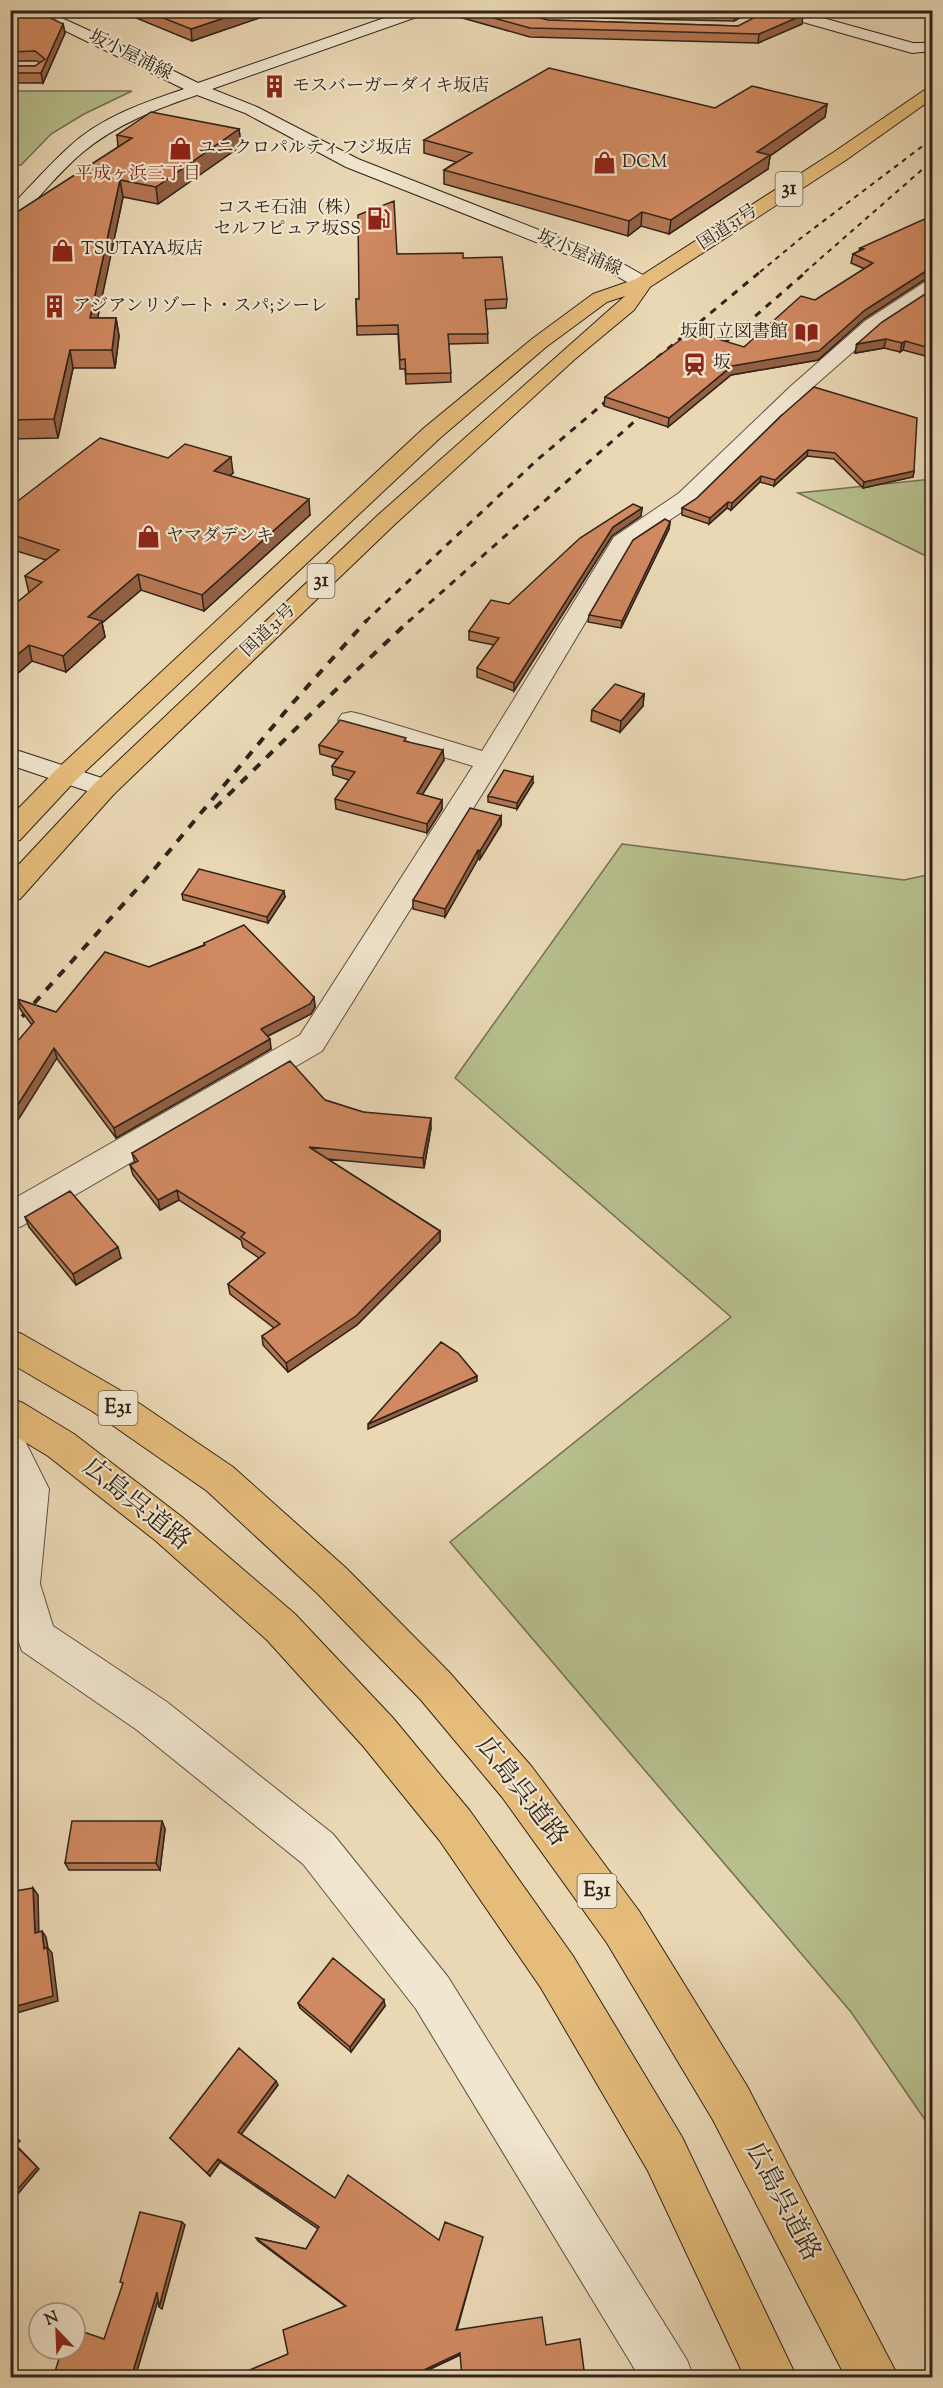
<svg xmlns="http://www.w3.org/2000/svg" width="943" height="2388" font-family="'Sorts Mill Goudy','Noto Serif JP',serif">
	<rect width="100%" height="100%" fill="#ead8b5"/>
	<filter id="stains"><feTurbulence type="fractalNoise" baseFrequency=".00333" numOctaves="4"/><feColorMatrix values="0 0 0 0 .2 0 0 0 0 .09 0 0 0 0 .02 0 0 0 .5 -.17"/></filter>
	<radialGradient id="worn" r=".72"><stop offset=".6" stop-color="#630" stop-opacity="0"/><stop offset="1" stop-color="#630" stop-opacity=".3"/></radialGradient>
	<path fill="#b7bf8d" stroke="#737154" stroke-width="1.5" d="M10 91H132L84 114 51 134 21 165H11Z
		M932 479V559L798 493Z
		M622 844 904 880 932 874V2130L851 2012 450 1542 731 1317 455 1078Z"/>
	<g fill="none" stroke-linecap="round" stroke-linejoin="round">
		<defs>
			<path id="street" d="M932 280V294L879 329 805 394 695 503 631 546 502 762 322 1051 22 1226 10 1230V1201L300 1035 473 766 342 726 338 720 342 714 351 712 360 714 482 751 614 537 679 493 791 386 865 321 925 282Z
				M10 1432 23 1437 49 1489 40 1584 53 1626 167 1702 333 1834 448 1977 687 2360 694 2378H640L416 2009 303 1864 137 1730 22 1651 10 1617Z"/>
			<path id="secondary" d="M23 10H44L121 45 198 83 407 10H430L428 13 212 89 257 107 358 159 618 261 650 279 652 283 650 287H636L604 269 346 167 245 113 197 95C156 109 117 124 83 152 59 172 38 199 16 222L10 223V207C30 187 48 166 69 147 101 117 143 103 184 89Z
				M769 10H794L913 43H923L932 40V51L912 53 771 13Z
				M10 748 114 782 118 788 114 794 105 797 10 765Z"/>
			<path id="highway" d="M932 87V99L846 160 650 287 634 310 575 359 393 526 114 794 20 899 10 901V874L96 782 377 516 625 296 607 302 546 347 440 438 75 781 20 840 10 843V817L57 769 424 428 532 339 593 294 636 279 834 152 926 89Z
				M10 1330 22 1334 118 1389 233 1467 346 1568 449 1672 532 1767 639 1911 747 2086 899 2378H846L713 2120 607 1943 502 1797 421 1700 318 1594 207 1491 92 1411 10 1363Z
				M10 1398 23 1403 74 1434 182 1517 295 1614 393 1718 470 1811 573 1956 682 2137 797 2378H745L648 2171 541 1988 440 1841 363 1746 267 1640 156 1541 48 1456 10 1433Z"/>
		</defs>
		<use href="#street" stroke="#5e5042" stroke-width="2"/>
		<use href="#secondary" stroke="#2f231b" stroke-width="2"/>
		<use href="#highway" stroke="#2f231b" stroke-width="2"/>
		<use href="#street" fill="#f1e6cf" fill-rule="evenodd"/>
		<use href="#secondary" fill="#f1e6cf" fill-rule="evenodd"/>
		<use href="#highway" fill="#e5bc7a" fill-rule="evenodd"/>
		<path stroke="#2f231b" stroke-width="2" stroke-dasharray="5 5" stroke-linecap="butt" d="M760 272 801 238 932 139
			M805 272 932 161"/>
		<path stroke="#2f231b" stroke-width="3" stroke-dasharray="7 7" stroke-linecap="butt" d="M713 353 807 271
			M646 367 761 271
			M365 622 537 460 617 392
			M408 622 652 406"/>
		<path stroke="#2f231b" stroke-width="4" stroke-dasharray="9 9" stroke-linecap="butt" d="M215 808 321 704 410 620
			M10 1030 146 879 290 706 367 620"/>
	</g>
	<path fill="#b37653" stroke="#2f231b" stroke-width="1.5" d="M117 10H282L192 41Z
		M434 10H509L548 20 738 26 802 24 758 43 530 37Z
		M527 10H755L734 21 548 17Z
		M804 10H832L822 15Z
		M910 10H933V16Z
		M10 13 63 24 65 33 43 83H10V66H35L40 63 37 61H10Z
		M827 104 825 117 770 156 768 169 669 234 641 226 628 236 444 184V170L456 162 424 153V140L715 108Z
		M239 129 241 146 158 204 123 197 97 318H116L119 336 115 368H73L58 438 10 439V236L118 147 117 135Z
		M860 248 924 280 864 319 818 360 731 375 668 427 604 406 605 397 744 347 865 269 851 263 853 254 859 251Z
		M397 254 463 258 507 299 506 308 486 309 488 343 449 344 451 382 406 384 405 369H400L398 334 357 335 356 299H359Z
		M933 289V358L903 350 900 352 884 348 855 353 857 344Z
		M782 415 914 471 913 477 863 488 834 459 807 456 774 486 760 482 731 510 727 508 709 524 682 515V508L697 498Z
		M168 458 233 473 230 476 310 515 204 611 141 590 102 623 105 637 66 672 32 661 10 680V608L29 593 25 576 46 560 10 549V507Z
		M642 508 641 516 612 536 514 691 477 677V668L494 645 469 640V631L509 604Z
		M670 522 669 529 621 628 588 622 589 615Z
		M644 694 643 706 620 732 591 721 592 710Z
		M406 741 444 760 422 795 442 800V809L427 833 336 809 335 799 349 780 333 775 332 766 337 759 320 754 319 745Z
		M533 783 517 809 488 802V796Z
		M501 816V825L480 859H478L445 917 413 909V900Z
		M182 894 285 897 268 923 183 900Z
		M204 943 314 997 315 1007 311 1014 268 1036 271 1049 116 1138 20 1009 17 999 56 1012 149 967 204 945Z
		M325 1100 363 1112 431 1128 424 1168 327 1159 440 1231V1241L357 1325 288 1372 263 1345 262 1336 274 1328 230 1294 228 1284 259 1258 243 1247 241 1240 179 1200 160 1210 133 1175 130 1165 135 1163 132 1153Z
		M25 1217 121 1258 76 1285 29 1227Z
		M162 1821 165 1829 160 1870H69L65 1863Z
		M298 2003 385 2006 351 2052 300 2008Z
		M278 2085 241 2134 335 2198 439 2240H482L457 2330 546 2345 585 2378 460 2355 411 2378H241L288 2354 345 2306 258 2241 256 2238 306 2249 318 2229 220 2162 210 2176 170 2138Z"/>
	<path fill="#926043" stroke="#2f231b" stroke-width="1.5" d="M248 10H282L192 41 191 29Z
		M738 10H755L734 21 735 12Z
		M822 10H832L822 15Z
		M803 15 802 24 758 43 759 34Z
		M63 24 65 33 43 83 41 73Z
		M827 104 825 117 770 156 768 169 669 234 671 220 757 152Z
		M239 129 241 146 158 204 156 187Z
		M120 180 123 197 94 336 90 318Z
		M642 212 641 226 628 236 629 221Z
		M933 270V278L924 280 864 319 818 360 731 375 668 427 669 418 732 366 865 310 926 271Z
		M116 318 119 336 115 368 112 350Z
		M886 339 884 348 855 353 857 344Z
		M905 341 903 350 900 352 902 343Z
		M70 350 73 368 58 438 54 419Z
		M808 450 807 456 774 486 775 480Z
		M231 457 233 473 216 487 214 471Z
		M914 471 913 477 863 488 864 482Z
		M761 476 760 482 731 510 732 503Z
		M309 499 310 515 204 611 202 595Z
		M728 502 727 508 709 524 710 518Z
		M642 508 641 516 612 536 514 691V683L613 527Z
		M670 522 669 529 621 628 622 621Z
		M138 574 141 590 102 623 105 637 66 672 63 656 88 617Z
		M29 645 32 661 10 680V661Z
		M644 694 643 706 620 732 621 721Z
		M443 750 444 760 417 803V793Z
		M533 777V783L517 809V803Z
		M442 800V809L427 833V824Z
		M501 816V825L480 859V851Z
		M478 850V859L445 917V909Z
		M284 891 285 897 268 923 267 917Z
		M314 997 315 1007 311 1014 262 1039 261 1029Z
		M270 1039 271 1049 116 1138 114 1128Z
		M54 1048 57 1058 10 1133V1117Z
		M431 1118V1128L424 1168 423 1158Z
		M177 1190 179 1200 160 1210 158 1200Z
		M440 1231V1241L357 1325 288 1372 286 1363Z
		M118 1247 121 1258 76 1285 73 1274Z
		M477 1376V1381L368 1429V1424Z
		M162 1821 165 1829 160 1870 156 1863Z
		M33 1888 38 1895 39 1939 35 1933Z
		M42 1931 46 1937 48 1948 52 1953 58 2001 10 2015V2008L44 1949Z
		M384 2000 385 2006 351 2052 350 2047Z
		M276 2081 278 2085 240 2136 238 2132Z
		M10 2132 20 2141 16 2145 39 2169 10 2203 13 2143Z
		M218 2159 220 2162 210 2176 207 2173Z
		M182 2222 185 2225 162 2309 159 2307Z
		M157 2292 160 2294 135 2378H131Z
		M460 2353V2355L411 2378H407Z"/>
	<path fill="#d08960" stroke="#2f231b" stroke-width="1.5" d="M143 10H248L191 29Z
		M465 10H509L548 20 738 26 769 10H786L803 15 759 34 530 28Z
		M665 10H738L735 12Z
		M10 13 43 14 63 24 41 73H10V66H35L45 59 35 51 10 52Z
		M549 68 715 108 752 86 827 104 757 152 770 155 671 220 642 212 629 221 444 170 472 153 424 140Z
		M151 112 239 129 156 187 120 180 90 318H116L112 350H70L54 419 10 420V236L17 212 132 138 117 135Z
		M394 201 397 254 463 253V258L502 257 507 299 485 300 488 334H448L451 373 406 374 405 359 400 360 398 325 357 326 356 299H359L358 215Z
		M929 217 933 218V270L926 271 865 310 819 351 732 366 669 418 605 397 692 331 744 347 801 296 815 300 873 263 853 254 864 249 860 248Z
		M933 289V349L905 341 902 343 886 339 857 344 882 322Z
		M814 387 917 418 914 471 864 482 835 453 808 450 775 480 761 476 732 503 728 502 710 518 682 508 697 498 782 415Z
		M100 438 168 458 185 444 231 457 214 471 309 499 202 595 138 574 88 617 102 621 63 656 29 645 10 661V608L42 582 25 576 59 550 10 534V507Z
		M633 504 642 508 613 527 514 683 477 668 499 638 469 631 491 600 509 604 580 538Z
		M665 519 670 522 622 621 589 615 633 540Z
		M615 684 644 694 621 721 592 710Z
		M340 720 406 738 404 741 443 750 417 793 442 800 427 824 335 799 355 772 332 766 343 752 319 745Z
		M504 770 533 777 517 803 488 796Z
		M470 808 501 816 480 851 478 850 445 909 413 900Z
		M199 869 284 891 267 917 182 894Z
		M244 925 314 997 310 1004 261 1029 270 1039 114 1128 54 1048 10 1117V1050L34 1022 17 999 56 1012 105 952 149 967 205 945 204 943Z
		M290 1061 325 1100 363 1112 431 1118 423 1158 309 1147 440 1231 356 1316 286 1363 262 1336 280 1324 228 1284 265 1253 241 1237 245 1233 177 1190 158 1200 130 1165 138 1161 132 1153Z
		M70 1191 118 1247 73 1274 25 1217Z
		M441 1342 458 1353 477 1376 368 1424Z
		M72 1821H162L156 1863H65Z
		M33 1888 35 1933 42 1931 44 1949 47 1947 53 1996 10 2008V1892Z
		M333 1958 384 2000 350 2047 298 2003Z
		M239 2048 276 2081 238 2132 335 2198 348 2175 439 2240 445 2222 483 2237 456 2330 542 2317 546 2345 580 2339 585 2378H462L460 2353 407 2378H241L240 2374 288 2354 283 2330 346 2306 256 2238 306 2249 319 2227 218 2159 207 2173 170 2138Z
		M10 2133 17 2139 13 2143 37 2167 10 2198Z
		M140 2212 182 2222 159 2307 157 2292 131 2378H53L62 2349H75V2329L104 2339 123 2283 120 2282Z"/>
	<defs>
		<symbol id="building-bare" viewBox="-9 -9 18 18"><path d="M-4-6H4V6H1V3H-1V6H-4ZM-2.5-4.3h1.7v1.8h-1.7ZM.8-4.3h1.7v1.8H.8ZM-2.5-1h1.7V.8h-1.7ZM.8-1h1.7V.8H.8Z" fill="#8f2418" stroke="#f1e6cf" stroke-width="2.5" paint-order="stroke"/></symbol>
		<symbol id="shop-bare" viewBox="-9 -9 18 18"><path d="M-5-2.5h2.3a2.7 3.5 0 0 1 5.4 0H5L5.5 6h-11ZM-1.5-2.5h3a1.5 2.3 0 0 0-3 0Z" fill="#8f2418" stroke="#f1e6cf" stroke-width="2.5" paint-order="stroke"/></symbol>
		<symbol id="fuel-bare" viewBox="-9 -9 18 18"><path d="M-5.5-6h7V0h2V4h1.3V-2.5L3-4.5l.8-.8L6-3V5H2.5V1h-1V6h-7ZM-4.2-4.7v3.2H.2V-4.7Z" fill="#8f2418" stroke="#f1e6cf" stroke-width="2.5" paint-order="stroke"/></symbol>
		<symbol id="library-bare" viewBox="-9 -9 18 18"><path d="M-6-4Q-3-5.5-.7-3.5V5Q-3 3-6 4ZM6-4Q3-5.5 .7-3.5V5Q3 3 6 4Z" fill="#8f2418" stroke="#f1e6cf" stroke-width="2.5" paint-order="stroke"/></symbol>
		<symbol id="station-bare" viewBox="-9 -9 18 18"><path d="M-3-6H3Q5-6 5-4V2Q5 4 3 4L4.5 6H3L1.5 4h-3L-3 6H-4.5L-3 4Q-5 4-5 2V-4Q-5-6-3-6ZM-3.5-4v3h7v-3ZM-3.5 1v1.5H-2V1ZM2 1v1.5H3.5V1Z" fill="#8f2418" stroke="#f1e6cf" stroke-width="2.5" paint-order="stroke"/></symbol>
	</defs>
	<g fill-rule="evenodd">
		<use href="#building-bare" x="258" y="70" width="33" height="33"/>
		<use href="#shop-bare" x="164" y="132" width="33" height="33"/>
		<use href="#shop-bare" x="588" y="146" width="33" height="33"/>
		<use href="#fuel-bare" x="362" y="202" width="33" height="33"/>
		<use href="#shop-bare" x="46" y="234" width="33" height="33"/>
		<use href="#building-bare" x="38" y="290" width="33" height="33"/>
		<use href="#library-bare" x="790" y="316" width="33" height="33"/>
		<use href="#station-bare" x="678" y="348" width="33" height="33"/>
		<use href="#shop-bare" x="132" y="520" width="33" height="33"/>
	</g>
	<g text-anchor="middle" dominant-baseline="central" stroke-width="4.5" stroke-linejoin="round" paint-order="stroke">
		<g font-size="18" fill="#2f231b" stroke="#f1e6cf">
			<text transform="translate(130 56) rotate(26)">坂小屋浦線</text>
			<text transform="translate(728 228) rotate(-33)">国道31号</text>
			<text transform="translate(579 254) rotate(23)">坂小屋浦線</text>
			<text transform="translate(269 631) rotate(-44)">国道31号</text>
		</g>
		<g font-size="18" fill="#2f231b" stroke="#f1e6cf" text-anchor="start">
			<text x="292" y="87">モスバーガーダイキ坂店</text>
			<text x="198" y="149">ユニクロパルティフジ坂店</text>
			<text x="622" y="163">DCM</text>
			<text x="361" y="209" text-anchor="end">コスモ石油（株）<tspan x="361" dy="21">セルフピュア坂SS</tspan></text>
			<text x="81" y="250">TSUTAYA坂店</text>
			<text x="73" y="307">アジアンリゾート・スパ;シーレ</text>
			<text x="788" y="333" text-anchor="end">坂町立図書館</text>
			<text x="713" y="364">坂</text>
			<text x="166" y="537">ヤマダデンキ</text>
		</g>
		<g font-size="18" fill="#7a1f14" stroke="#f1e6cf">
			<text x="138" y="175">平成ヶ浜三丁目</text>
		</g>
		<g fill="#f1e6cf" stroke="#695e51" stroke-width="1.5">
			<rect x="775.5" y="172" width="27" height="34" rx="4.5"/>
			<rect x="307.5" y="564" width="27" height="34" rx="4.5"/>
			<rect x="98.5" y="1391" width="39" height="34" rx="4.5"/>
			<rect x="577.5" y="1874" width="39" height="34" rx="4.5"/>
		</g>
		<g font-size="20" font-weight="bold" fill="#2f231b">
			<text x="789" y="189">31</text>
			<text x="321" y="581">31</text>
			<text x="118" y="1408">E31</text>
			<text x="597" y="1891">E31</text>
		</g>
		<g font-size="26" fill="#2f231b" stroke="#f1e6cf">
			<text transform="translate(136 1505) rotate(39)">広島呉道路</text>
			<text transform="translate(521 1792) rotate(52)">広島呉道路</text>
			<text transform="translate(782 2202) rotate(62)">広島呉道路</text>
		</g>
	</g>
	<rect width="943" height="2388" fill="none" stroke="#ead8b5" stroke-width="36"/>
	<rect x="12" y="12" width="919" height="2364" fill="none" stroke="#2f231b" stroke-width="3"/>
	<rect x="18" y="18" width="907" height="2352" fill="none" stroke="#2f231b" stroke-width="1.5"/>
	<g transform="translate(57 2331) rotate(337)"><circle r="28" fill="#f1e6cf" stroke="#a39887" stroke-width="1.5"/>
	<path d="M0-4.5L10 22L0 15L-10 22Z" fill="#8f2418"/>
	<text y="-9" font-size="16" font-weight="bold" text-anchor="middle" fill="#2f231b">N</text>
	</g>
	<rect width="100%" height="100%" filter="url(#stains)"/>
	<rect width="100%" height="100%" fill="url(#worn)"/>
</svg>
